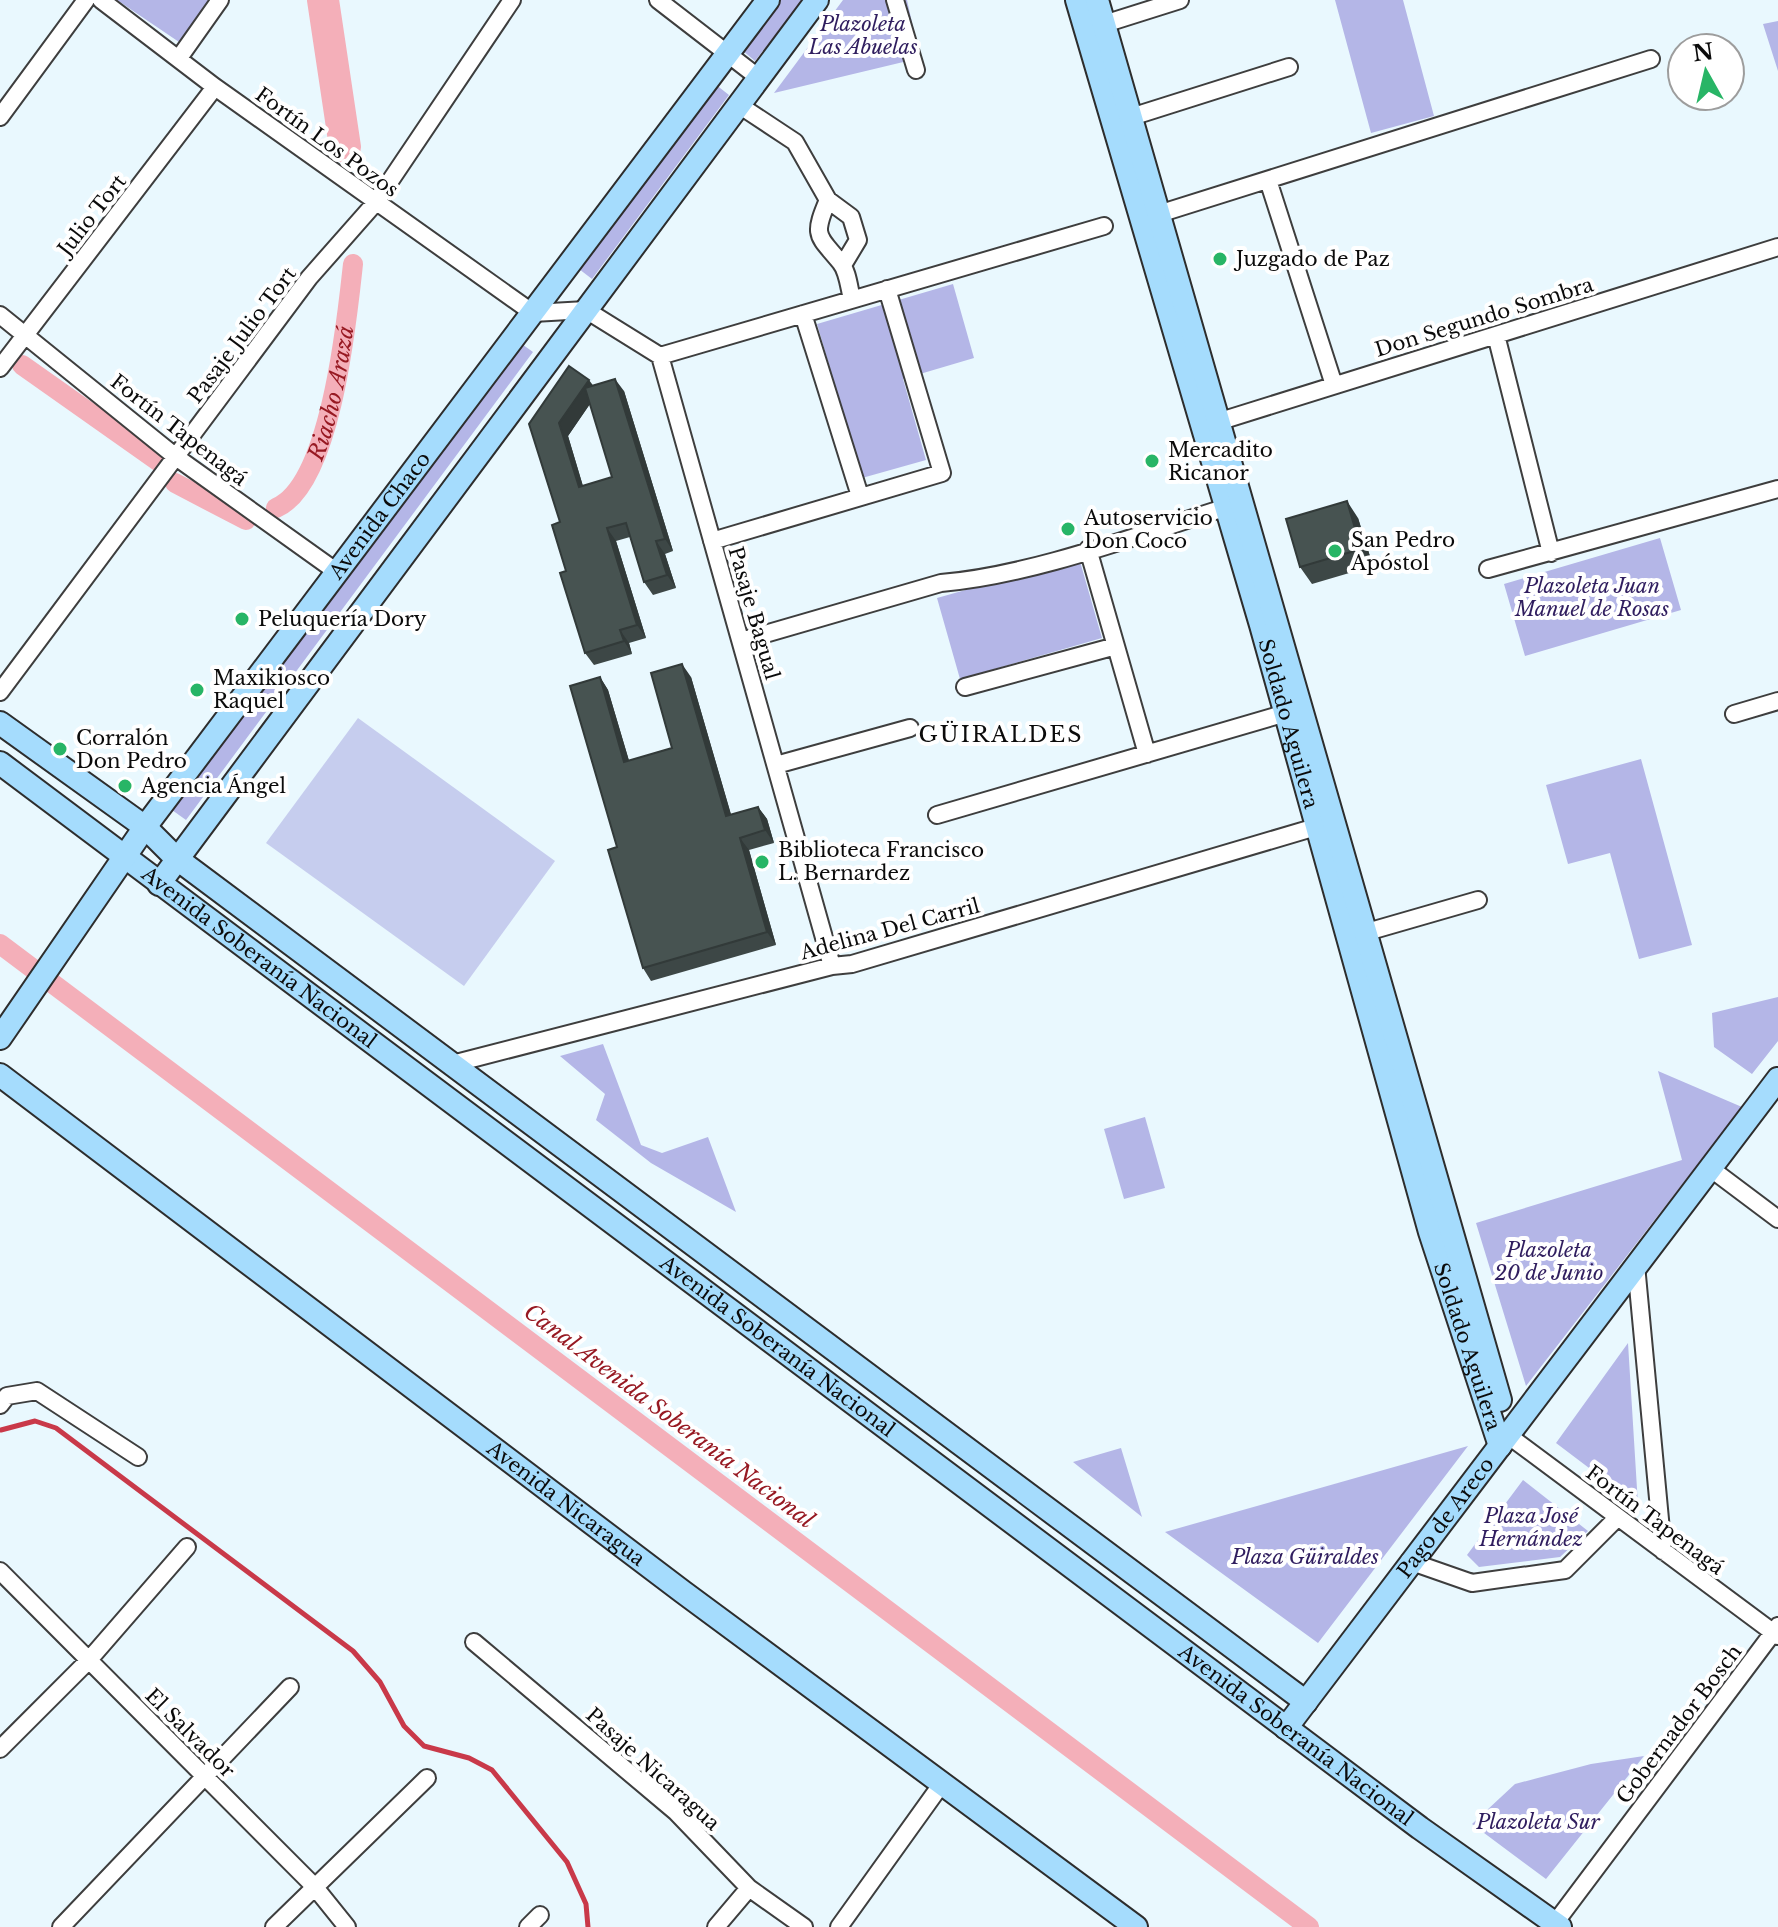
<svg xmlns="http://www.w3.org/2000/svg" width="1778" height="1927" font-family="'Libre Baskerville',serif">
	<rect width="100%" height="100%" fill="#e9f8fe"/>
	<path fill="#b4b6e7" d="M117 0H210L179 42Z
		M780 0H802L755 61 742 50Z
		M843 0H907L920 58 774 93Z
		M1335 0H1403L1434 116 1371 133Z
		M1778 21V71L1763 24Z
		M715 84 729 95 592 279 579 269Z
		M953 284 974 358 903 379 926 460 862 478 817 324Z
		M519 342 533 352 186 820 172 810Z
		M1660 538 1681 610 1525 656 1504 584Z
		M1079 558 1102 638 960 679 937 598Z
		M1641 759 1692 945 1639 959 1610 853 1568 864 1546 785Z
		M1778 997V1041L1752 1074 1714 1047 1712 1013Z
		M603 1044 641 1145 662 1153 708 1137 736 1212 651 1163 596 1120 605 1094 560 1056Z
		M1658 1071 1742 1107 1526 1386 1476 1223 1682 1160Z
		M1145 1117 1165 1188 1124 1199 1104 1129Z
		M1628 1343 1638 1505 1556 1443Z
		M1468 1446 1318 1643 1165 1532Z
		M1121 1448 1142 1517 1073 1462Z
		M1523 1480 1588 1531 1560 1557 1479 1567 1467 1555Z
		M1644 1756 1546 1879 1472 1824 1515 1784 1591 1764Z"/>
	<path fill="#c6cdee" d="M358 718 555 861 464 986 266 843Z"/>
	<g fill="none" stroke-linecap="round" stroke-linejoin="round">
		<path stroke="#c93949" stroke-width="5" d="M1 1430 35 1421 56 1428 353 1651 380 1682 404 1726 424 1746 469 1758 492 1770 567 1862 586 1904 588 1927"/>
		<g stroke="#f4afb9" stroke-width="20">
			<path d="M22 365 158 461"/>
			<path d="M175 483 246 520"/>
			<path id="s1" d="M276 508C331 485 347 319 353 264"/>
			<path d="M0 944 1309 1927"/>
		</g>
		<path stroke="#f4afb9" stroke-width="32" d="M323 0 345 147"/>
		<defs>
			<path id="street" d="M101 0 215 87 533 313 586 310 660 356 832 966
				M658 0 759 78
				M895 0 916 70
				M1104 24 1180 0
				M179 58 220 0
				M739 105 795 142 828 200C812 237 818 235 840 262 848 271 849 288 852 299
				M0 117 86 0
				M1131 117 1289 67
				M1268 180 1334 385
				M828 200 851 217 858 240 843 265
				M1149 217 1651 59
				M803 314 860 496
				M0 315 176 457 337 572
				M1496 335 1551 553
				M660 356 1104 226
				M0 368 215 87
				M1211 424 1778 247
				M712 541 942 473 887 289
				M1088 549 1147 754
				M1488 569 1778 489
				M741 641 941 583C1029 576 1138 535 1224 508
				M965 687 1116 646
				M0 692 309 278 376 202 512 0
				M1734 714 1778 701
				M776 765 910 728
				M937 815 1286 713
				M1367 932 1478 900
				M452 1064 832 966 852 964 1326 824
				M1710 1168 1778 1219
				M1636 1265 1663 1551
				M0 1405 7 1396 37 1391 138 1457
				M1509 1436 1778 1636
				M1409 1561 1472 1583 1565 1570 1618 1517
				M0 1571 314 1886 347 1927
				M474 1642 676 1812 749 1888 804 1927
				M0 1749 88 1661 187 1547
				M1555 1923 1778 1626
				M61 1927 290 1687
				M274 1927 427 1778
				M528 1927 540 1915
				M716 1927 749 1888
				M839 1927 943 1782"/>
			<g id="secondary">
				<path id="s2" d="M1077 0 1261 625 1430 1232 1500 1446"/>
				<path d="M1097 0 1500 1400"/>
				<path d="M0 723 145 827 176 858 1306 1702"/>
				<path id="s3" d="M0 763 1420 1828 1560 1927"/>
				<path d="M159 884 817 0"/>
				<path id="s4" d="M0 1038 145 827 768 0"/>
				<path id="s5" d="M0 1075 683 1592 1136 1927"/>
				<path id="s6" d="M1286 1728 1778 1079"/>
			</g>
		</defs>
		<use href="#street" stroke="#3e3e3e" stroke-width="20"/>
		<use href="#secondary" stroke="#2d2d2d" stroke-width="26"/>
		<use href="#street" stroke="#fff" stroke-width="16"/>
		<use href="#secondary" stroke="#a5dcfd" stroke-width="22"/>
	</g>
	<path fill="#3d4746" fill-rule="evenodd" d="M593 386 624 391 673 551 665 554 676 588 653 595 644 582 630 537 616 541 646 638 629 643 632 654 594 665 585 653 566 571 560 522 529 424ZM590 404 612 477 583 486 568 436Z
		M1358 518 1373 566 1312 584 1300 567Z
		M600 677 608 690 629 761 672 748 691 677 731 815 758 807 767 819 774 843 749 850 776 945 651 981 643 968Z"/>
	<path fill="#323a39" d="M615 379 624 391 673 551 665 539Z
		M589 380 598 392 568 436 587 500 579 487 559 423Z
		M1347 501 1358 518 1373 566 1361 549Z
		M607 528 616 541 646 638 637 625Z
		M656 541 665 554 676 588 667 575Z
		M620 630 629 643 632 654 624 641Z
		M682 664 691 677 735 828 726 816Z
		M600 677 608 690 633 774 624 762Z
		M758 807 767 819 774 843 765 830Z
		M740 838 749 850 776 945 767 932Z"/>
	<path fill="#475351" stroke="#323a39" stroke-width="2" d="M569 366 589 380 559 423 579 487 612 477 585 388 615 379 665 539 656 541 667 575 644 582 626 523 607 528 637 625 620 630 624 641 585 653 560 573 566 571 552 525 560 522 529 424Z
		M1347 501 1361 549 1300 567 1286 519Z
		M682 664 726 816 758 807 765 830 740 838 767 932 643 968 608 850 617 847 570 686 600 677 624 762 672 748 651 673Z"/>
	<g fill="#28b566" stroke="#fff" stroke-width="3">
		<circle cx="1220" cy="259" r="8"/>
		<circle cx="1152" cy="461" r="8"/>
		<circle cx="1068" cy="529" r="8"/>
		<circle cx="1335" cy="551" r="8"/>
		<circle cx="242" cy="619" r="8"/>
		<circle cx="197" cy="690" r="8"/>
		<circle cx="60" cy="749" r="8"/>
		<circle cx="125" cy="786" r="8"/>
		<circle cx="762" cy="862" r="8"/>
	</g>
	<g text-anchor="middle" dominant-baseline="central" stroke-width="8" stroke-linejoin="round" paint-order="stroke">
		<g font-size="20" font-style="italic" fill="#301e5f" stroke="#fff">
			<text x="863" y="24">Plazoleta<tspan x="863" dy="23">Las Abuelas</tspan></text>
			<text x="1592" y="586">Plazoleta Juan<tspan x="1592" dy="23">Manuel de Rosas</tspan></text>
			<text x="1549" y="1250">Plazoleta<tspan x="1549" dy="23">20 de Junio</tspan></text>
			<text x="1531" y="1516">Plaza José<tspan x="1531" dy="23">Hernández</tspan></text>
			<text x="1305" y="1557">Plaza Güiraldes</text>
			<text x="1538" y="1822">Plazoleta Sur</text>
		</g>
		<g font-size="20" fill="#0b0b0b" stroke="#fff">
			<text transform="translate(327 142) rotate(36)">Fortín Los Pozos</text>
			<text transform="translate(92 215) rotate(-52)">Julio Tort</text>
			<text transform="translate(1484 317) rotate(-17)">Don Segundo Sombra</text>
			<text transform="translate(242 335) rotate(-53)">Pasaje Julio Tort</text>
			<text transform="translate(179 430) rotate(38)">Fortín Tapenagá</text>
			<text stroke="none"><textPath href="#s4" startOffset="646">Avenida Chaco</textPath></text>
			<text transform="translate(754 613) rotate(74)">Pasaje Bagual</text>
			<text stroke="none"><textPath href="#s2" startOffset="754">Soldado Aguilera</textPath></text>
			<text transform="translate(890 929) rotate(-15)">Adelina Del Carril</text>
			<text stroke="none"><textPath href="#s3" startOffset="324">Avenida Soberanía Nacional</textPath></text>
			<text stroke="none"><textPath href="#s2" startOffset="1402">Soldado Aguilera</textPath></text>
			<text stroke="none"><textPath href="#s3" startOffset="972">Avenida Soberanía Nacional</textPath></text>
			<text stroke="none"><textPath href="#s5" startOffset="710">Avenida Nicaragua</textPath></text>
			<text stroke="none"><textPath href="#s6" startOffset="264">Pago de Areco</textPath></text>
			<text transform="translate(1655 1520) rotate(37)">Fortín Tapenagá</text>
			<text transform="translate(1679 1724) rotate(-53)">Gobernador Bosch</text>
			<text transform="translate(190 1733) rotate(45)">El Salvador</text>
			<text stroke="none"><textPath href="#s3" startOffset="1620">Avenida Soberanía Nacional</textPath></text>
			<text transform="translate(653 1769) rotate(42)">Pasaje Nicaragua</text>
		</g>
		<g font-size="20" fill="#0b0b0b" stroke="#fff" text-anchor="start">
			<text x="1236" y="259">Juzgado de Paz</text>
			<text x="1168" y="450">Mercadito<tspan x="1168" dy="23">Ricanor</tspan></text>
			<text x="1084" y="518">Autoservicio<tspan x="1084" dy="23">Don Coco</tspan></text>
			<text x="1351" y="540">San Pedro<tspan x="1351" dy="23">Apóstol</tspan></text>
			<text x="258" y="619">Peluquería Dory</text>
			<text x="213" y="678">Maxikiosco<tspan x="213" dy="23">Raquel</tspan></text>
			<text x="76" y="738">Corralón<tspan x="76" dy="23">Don Pedro</tspan></text>
			<text x="141" y="786">Agencia Ángel</text>
			<text x="778" y="850">Biblioteca Francisco<tspan x="778" dy="23">L. Bernardez</tspan></text>
		</g>
		<g font-size="22" font-style="italic" fill="#971922" stroke="#fff">
			<text stroke="none"><textPath href="#s1" startOffset="132">Riacho Arazá</textPath></text>
			<text transform="translate(669 1416) rotate(37)">Canal Avenida Soberanía Nacional</text>
		</g>
		<g font-size="22" letter-spacing="2" fill="#0b0b0b" stroke="#fff">
			<text x="1001" y="734">GÜIRALDES</text>
		</g>
	</g>
	<g transform="translate(1706 72) rotate(352)"><circle r="38" fill="#ffffff" stroke="#9d9d9d" stroke-width="2"/>
	<path d="M0-6L14 30L0 20L-14 30Z" fill="#28b566"/>
	<text y="-12" font-size="22" font-weight="bold" text-anchor="middle" fill="#0b0b0b">N</text>
	</g>
</svg>
